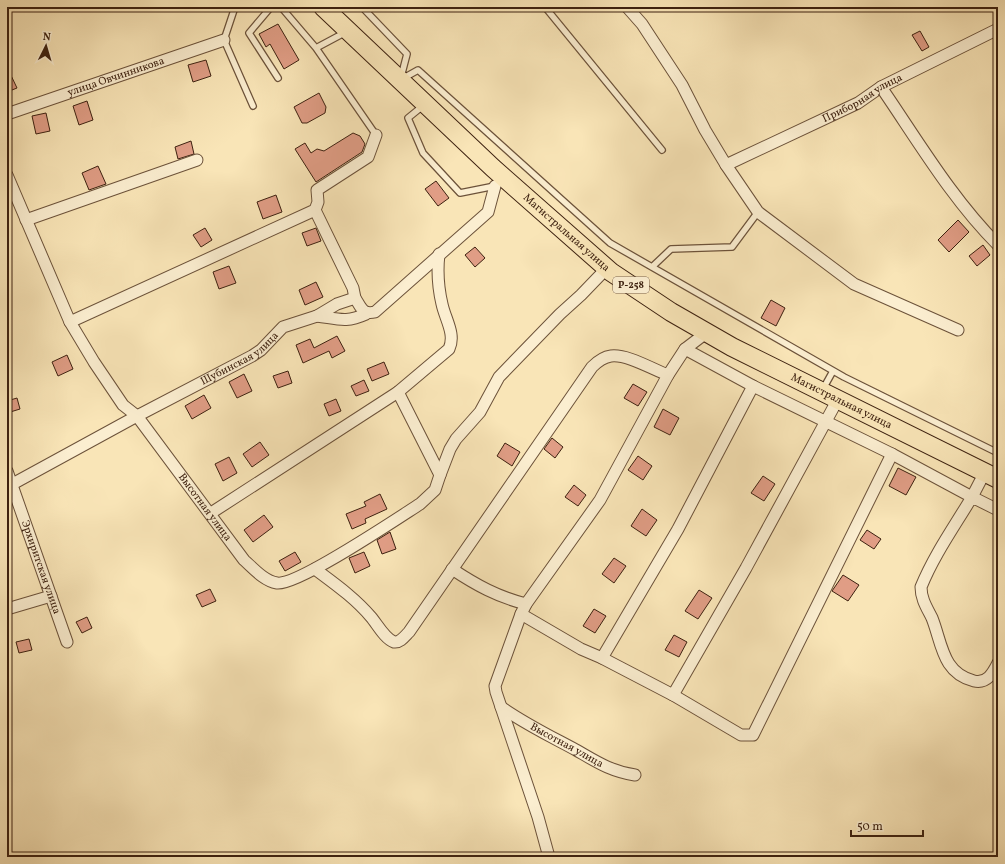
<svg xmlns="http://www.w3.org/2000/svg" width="1005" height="864" font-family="Vollkorn,serif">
	<rect width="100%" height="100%" fill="#f9e5b7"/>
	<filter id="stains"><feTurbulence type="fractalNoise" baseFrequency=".005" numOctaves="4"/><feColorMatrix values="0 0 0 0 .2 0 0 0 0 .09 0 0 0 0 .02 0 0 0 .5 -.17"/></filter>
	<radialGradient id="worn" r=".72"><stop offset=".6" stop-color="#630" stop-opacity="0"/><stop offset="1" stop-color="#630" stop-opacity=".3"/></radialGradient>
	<path fill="#e09d85" stroke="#3d2110" d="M278 24 299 60 284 69 270 44 266 47 259 34Z
		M920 31 929 47 922 51 912 35Z
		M206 60 211 76 193 82 188 65Z
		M7 67 17 88 7 92Z
		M319 93 326 107 325 113 307 123H302L294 107Z
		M87 101 93 120 79 125 73 106Z
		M46 113 50 131 36 134 32 116Z
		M353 133 360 136 365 144 362 152 316 182 295 149 305 143 311 153 317 149 324 151Z
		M191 141 194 154 178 159 175 147Z
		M98 166 106 184 89 190 82 173Z
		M436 181 449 198 438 206 425 189Z
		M276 195 282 212 263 219 257 202Z
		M958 220 969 232 949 252 938 240Z
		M205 228 212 240 201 247 193 235Z
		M316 228 321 241 307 246 302 233Z
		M983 245 990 255 977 266 969 256Z
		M475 247 485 258 475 267 465 255Z
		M229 266 236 283 219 289 213 272Z
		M316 282 323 297 305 305 299 290Z
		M771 300 785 308 776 326 761 318Z
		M337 336 345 351 332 358 329 351 303 363 296 345 310 339 314 348Z
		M67 355 73 369 58 376 52 362Z
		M384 362 389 374 372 381 367 369Z
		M288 371 292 383 278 388 273 376Z
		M244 374 252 391 237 398 229 382Z
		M364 380 369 391 356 396 351 386Z
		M633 384 647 392 638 406 624 398Z
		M204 395 211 408 192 419 185 406Z
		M17 398 20 409 7 413V401Z
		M336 399 341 411 329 416 324 404Z
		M663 409 679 418 670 435 654 427Z
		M552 438 563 447 555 458 544 449Z
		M260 442 269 455 252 467 243 454Z
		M505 443 520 452 512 466 497 456Z
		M638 456 652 466 643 480 628 470Z
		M229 457 237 473 223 481 215 464Z
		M898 468 916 477 906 495 889 486Z
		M763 476 775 484 764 501 751 493Z
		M574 485 586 495 578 506 565 497Z
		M380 494 387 509 365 519 366 523 352 529 346 514 366 506 364 502Z
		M642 509 657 520 646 536 631 526Z
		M264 515 273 527 253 542 244 530Z
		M867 530 881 539 874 549 860 540Z
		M390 532 396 549 382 554 377 540Z
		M295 552 301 562 285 571 279 561Z
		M364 552 370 566 355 573 349 558Z
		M614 558 626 566 614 583 602 574Z
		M843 575 859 585 848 601 832 591Z
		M210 589 216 601 202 607 196 595Z
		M699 590 712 598 698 619 685 611Z
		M594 609 606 616 595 633 583 626Z
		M87 617 92 628 82 633 76 622Z
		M674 635 687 642 679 657 665 650Z
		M29 639 32 650 19 653 16 642Z"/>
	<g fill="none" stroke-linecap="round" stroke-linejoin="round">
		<defs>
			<path id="service" d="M235 7 224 40 253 106
				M271 7 249 33 278 78
				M281 7 316 48 376 135
				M362 7 407 54 401 77
				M545 7 662 150
				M316 48 346 32
				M402 79 418 70 610 243 844 377 998 453
				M424 105 408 118 423 153 460 193 495 186
				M652 267 671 249 732 247 758 212
				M823 389 833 371"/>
			<g id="minor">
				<path d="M627 7 642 24 682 85 705 130 726 165 758 212 854 284 958 330"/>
				<path d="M881 87C918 141 952 199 998 245"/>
				<path id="s1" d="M7 114 224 40"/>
				<path id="s2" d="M726 165 858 103 881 87 998 29"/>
				<path id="s3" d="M7 175 70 322 94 362 123 405 137 416 244 560C253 568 264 581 277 583 297 586 398 518 420 504L435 490 440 475 398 392 449 349C456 334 445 319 442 304 438 287 437 271 439 254"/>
				<path d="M315 210 353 288 355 298"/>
				<path d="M26 220 197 160"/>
				<path d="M317 316C339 319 346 323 366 314"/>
				<path d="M70 322 315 210 318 202 317 190 368 157 376 135"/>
				<path d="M685 349 753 386 892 454 972 497 985 472"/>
				<path d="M753 386 678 529 602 658 673 695 746 568 838 399"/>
				<path id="s4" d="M7 471 67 642"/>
				<path d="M440 475 450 449 456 439 480 412 499 377 560 314 581 295 607 268"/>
				<path id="s5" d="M7 487 137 416 252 356 261 350 283 327 317 316 337 304 355 298C361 307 362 315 375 312L488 212 495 186"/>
				<path d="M998 510 972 497C954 527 934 555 921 587 921 599 927 608 932 618 942 643 942 673 974 681 987 684 993 673 998 663"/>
				<path d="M211 513 398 392"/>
				<path d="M315 569C335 584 355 598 371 617 377 624 385 639 394 642 400 643 405 636 409 632L592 367C597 362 603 357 611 356 627 354 652 369 668 375"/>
				<path d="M452 569C476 585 498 597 526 604"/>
				<path d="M7 609 51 596"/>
				<path d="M521 614 581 649 602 658"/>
				<path d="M673 695 741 735H753L892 454"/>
				<path id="s6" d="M501 707C525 724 550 736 576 750 597 762 610 771 635 775"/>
				<path d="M549 857 538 817 496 692 495 686 521 614 526 604 600 500 668 375 685 349 706 333"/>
			</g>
			<g id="trunk">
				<path id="s7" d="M323 7 493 168 611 272 671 312 732 347 998 479"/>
			</g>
		</defs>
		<use href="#service" stroke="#6c523a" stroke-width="8"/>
		<use href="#minor" stroke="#6c523a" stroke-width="13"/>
		<use href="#trunk" stroke="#3d2110" stroke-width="20"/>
		<use href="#service" stroke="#fbeed0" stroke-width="5.5"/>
		<use href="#minor" stroke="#fbeed0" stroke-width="11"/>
		<use href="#trunk" stroke="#f9e5b7" stroke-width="18"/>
	</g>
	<g text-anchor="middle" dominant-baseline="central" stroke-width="3" stroke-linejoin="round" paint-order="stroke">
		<rect fill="#fbeed0" stroke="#765e4a" stroke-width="1" x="613" y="277" width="36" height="16" rx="3"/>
		<g font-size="10" font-weight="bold" fill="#3d2110">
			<text x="631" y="285">Р-258</text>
		</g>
		<g font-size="11" fill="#3d2110" stroke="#fbeed0">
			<text stroke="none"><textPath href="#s1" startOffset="115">улица Овчинникова</textPath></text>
			<text stroke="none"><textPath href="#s2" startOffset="152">Приборная улица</textPath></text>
			<text stroke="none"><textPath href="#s7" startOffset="332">Магистральная улица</textPath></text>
			<text stroke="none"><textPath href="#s5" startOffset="266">Шубинская улица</textPath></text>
			<text stroke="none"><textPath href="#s7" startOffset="656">Магистральная улица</textPath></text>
			<text stroke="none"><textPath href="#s3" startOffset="390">Высотная улица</textPath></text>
			<text stroke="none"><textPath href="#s4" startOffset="102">Эрхиритская улица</textPath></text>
			<text stroke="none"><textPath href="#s6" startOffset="76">Высотная улица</textPath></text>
		</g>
	</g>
	<rect width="1005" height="864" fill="none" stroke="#f9e5b7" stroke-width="24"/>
	<rect x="8" y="8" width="989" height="848" fill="none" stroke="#3d2110" stroke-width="2"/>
	<rect x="12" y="12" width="981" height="840" fill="none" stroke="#3d2110"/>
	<g transform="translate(46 46) rotate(5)" stroke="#fbeed0" stroke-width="3" paint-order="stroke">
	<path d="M0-3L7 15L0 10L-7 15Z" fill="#3d2110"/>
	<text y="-6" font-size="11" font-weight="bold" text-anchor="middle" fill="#3d2110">N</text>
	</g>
	<path d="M851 830v6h72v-6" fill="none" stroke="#3d2110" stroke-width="2"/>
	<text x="857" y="830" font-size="12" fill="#3d2110" stroke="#fbeed0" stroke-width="3" paint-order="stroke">50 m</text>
	<rect width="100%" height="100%" filter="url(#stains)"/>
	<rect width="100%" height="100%" fill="url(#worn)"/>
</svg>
